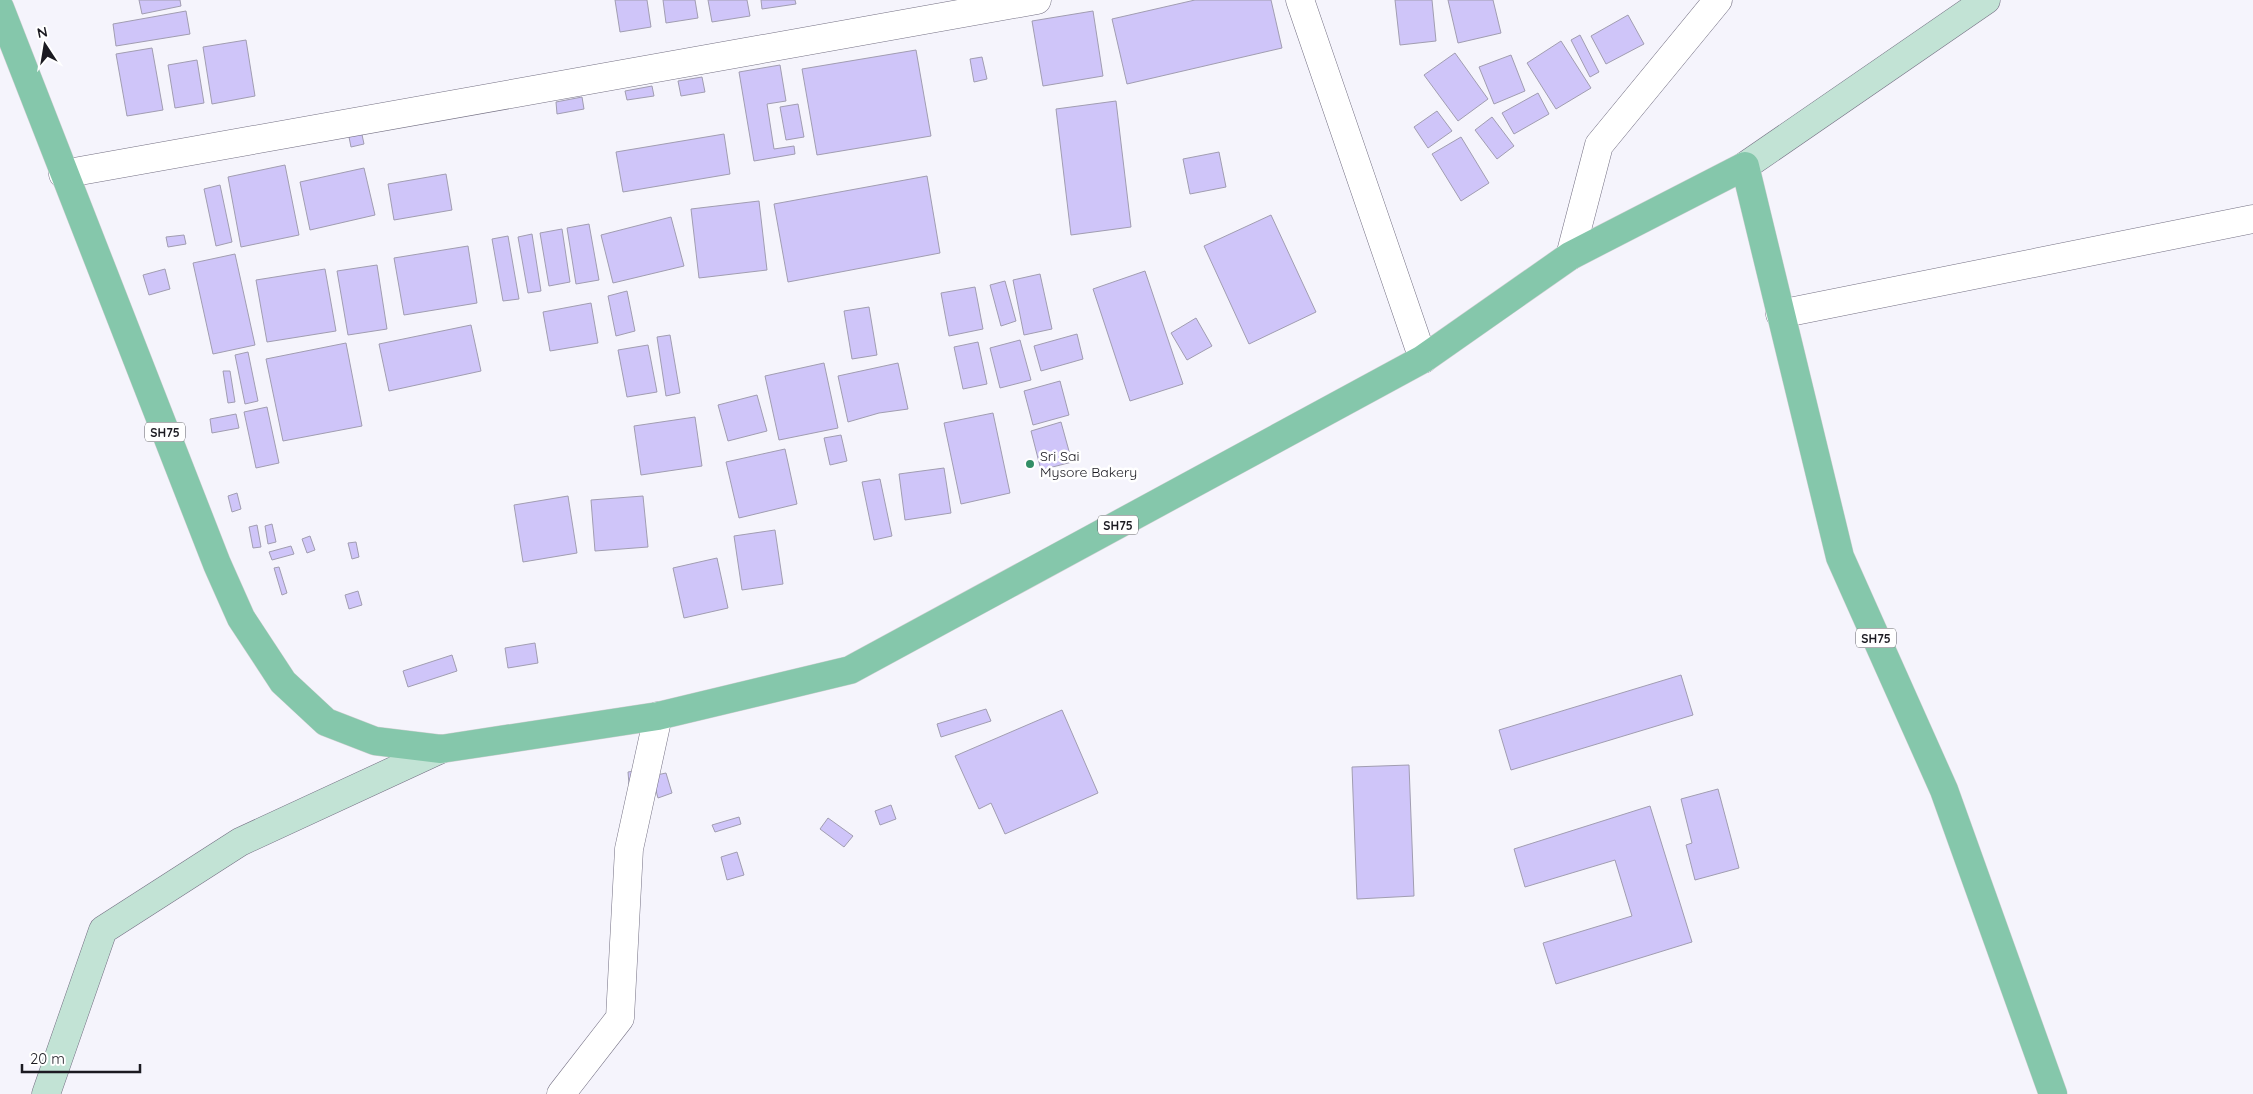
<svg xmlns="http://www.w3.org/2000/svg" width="2253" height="1094" font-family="Quicksand,sans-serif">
	<rect width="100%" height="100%" fill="#f5f4fc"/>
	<path fill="#cfc5f9" stroke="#a19db1" d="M139 0H180L181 6 142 14Z
		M615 0H647L651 27 620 32Z
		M663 0H695L698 18 666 23Z
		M708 0H747L750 16 712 22Z
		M761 0H795L796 4 762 9Z
		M1195 0H1271L1282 48 1127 84 1112 19Z
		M1395 0H1432L1436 41 1400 45Z
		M1448 0H1493L1501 33 1458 43Z
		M186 11 190 34 116 46 113 24Z
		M1093 11 1103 76 1043 86 1032 21Z
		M1628 15 1644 44 1606 64 1591 36Z
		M1580 35 1599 72 1590 77 1571 40Z
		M246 40 255 96 212 104 203 47Z
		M1561 41 1591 88 1556 109 1527 63Z
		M152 48 163 110 127 116 116 54Z
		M916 50 931 136 817 155 802 69Z
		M1455 53 1488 99 1458 121 1424 75Z
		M1511 55 1525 91 1494 104 1479 67Z
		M982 57 987 79 974 82 970 59Z
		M197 60 204 103 175 108 168 65Z
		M780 65 786 101 767 104 774 149 794 146 795 154 754 161 739 72Z
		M702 77 705 92 681 96 678 81Z
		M652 86 654 96 627 100 625 91Z
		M1538 93 1549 114 1514 134 1502 113Z
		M582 97 584 109 557 114 556 102Z
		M1116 101 1131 227 1071 235 1056 109Z
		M798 104 804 137 786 140 780 107Z
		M1437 111 1452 131 1428 148 1414 127Z
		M1492 117 1514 146 1497 159 1475 130Z
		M361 130 364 144 351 147 348 132Z
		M724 134 730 174 623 192 616 152Z
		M1461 137 1489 183 1461 201 1432 154Z
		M1219 152 1226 187 1190 194 1183 159Z
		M285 165 299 235 241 247 228 177Z
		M364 168 375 215 310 230 300 182Z
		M446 174 452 210 394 220 388 184Z
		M927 176 940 253 788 282 774 204Z
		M220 185 232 242 216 246 204 189Z
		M759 201 767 270 699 278 691 209Z
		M1271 215 1316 312 1249 344 1204 246Z
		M671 217 684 266 613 283 601 235Z
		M589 224 599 280 576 284 567 228Z
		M562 229 570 282 549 286 540 233Z
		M532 234 541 291 528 293 518 237Z
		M184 235 186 244 168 247 166 237Z
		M508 236 519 299 503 301 492 239Z
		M468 246 477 303 404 315 394 258Z
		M235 254 255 345 213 354 193 263Z
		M377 265 387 329 348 335 337 271Z
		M165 269 170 289 149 295 143 275Z
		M325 269 336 331 267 342 256 280Z
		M1145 271 1183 384 1130 401 1093 289Z
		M1040 274 1052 329 1024 335 1013 280Z
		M1005 281 1016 321 1001 326 990 285Z
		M975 287 983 329 949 336 941 293Z
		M627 291 635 331 616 336 608 296Z
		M591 303 598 343 550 351 543 312Z
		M869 307 877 355 852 359 844 311Z
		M1196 318 1212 346 1187 360 1171 333Z
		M471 325 481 371 389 391 379 344Z
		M1077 334 1083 359 1041 371 1034 346Z
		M670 335 680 393 666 396 657 337Z
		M1020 340 1031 380 1000 388 990 348Z
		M978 342 987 384 963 389 954 347Z
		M346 343 362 426 283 441 266 359Z
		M648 345 657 392 627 397 618 350Z
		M248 352 258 401 245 404 235 355Z
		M824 363 838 428 779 440 765 376Z
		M898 363 908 409 879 413 848 422 838 376Z
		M223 371H230L235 402 228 403Z
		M1060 381 1069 415 1033 425 1024 391Z
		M757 395 767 431 728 441 718 405Z
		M267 407 279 463 256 468 244 412Z
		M993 413 1010 493 961 504 944 423Z
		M236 414 239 428 212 433 210 419Z
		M695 417 702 466 641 475 634 426Z
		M1061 422 1072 462 1041 470 1031 431Z
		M841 435 847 461 830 465 824 438Z
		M785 449 797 504 739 518 726 462Z
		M944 468 951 513 905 520 899 474Z
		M880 479 892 536 874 540 862 482Z
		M237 493 241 509 232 512 228 496Z
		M568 496 577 553 523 562 514 505Z
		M643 496 648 547 595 551 591 500Z
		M272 524 276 542 268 544 265 526Z
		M257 525 261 547 253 548 249 527Z
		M775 530 783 584 742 590 734 536Z
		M310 536 315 550 307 553 302 539Z
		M356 542 359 557 352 559 348 543Z
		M291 546 294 554 272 560 269 552Z
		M717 558 728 608 684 618 673 568Z
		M279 567 287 593 282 595 274 568Z
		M358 591 362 605 349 609 345 595Z
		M535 643 538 663 508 668 505 648Z
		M452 655 457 671 408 687 403 671Z
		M1681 675 1693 715 1511 770 1499 730Z
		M986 709 991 721 941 737 937 724Z
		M1062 710 1098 793 1005 834 991 803 979 809 955 756Z
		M1409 765 1414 896 1357 899 1352 767Z
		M634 771 635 783 629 784 628 772Z
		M666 773 672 793 658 798 652 776Z
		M1718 789 1739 868 1695 880 1686 845 1692 843 1681 799Z
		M891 805 896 819 880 825 875 811Z
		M1650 806 1692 942 1556 984 1543 943 1632 916 1615 860 1525 887 1514 849Z
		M739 817 741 824 715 832 712 825Z
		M828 818 853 836 844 847 820 829Z
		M737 852 744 875 727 880 721 857Z"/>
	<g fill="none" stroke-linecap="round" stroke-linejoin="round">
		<defs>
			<path id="street" d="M1300 0 1423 359
				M63 174 1037 0
				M1570 256 1599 145 1718 0
				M1780 314 2253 219
				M561 1094 620 1018 629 849 658 716"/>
			<path id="secondary" d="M1745 166 1986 0
				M46 1094 103 930 240 842 441 749"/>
			<path id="primary" d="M0 8 217 564 241 618 283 682 326 722 375 741 441 749 658 716 850 670 1423 359 1570 256 1745 166 1840 557 1944 790 2053 1094"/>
		</defs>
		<use href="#street" stroke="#747083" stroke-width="29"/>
		<use href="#secondary" stroke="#747083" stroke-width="29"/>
		<use href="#primary" stroke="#d1d1d3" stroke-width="29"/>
		<use href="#street" stroke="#fff" stroke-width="28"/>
		<use href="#secondary" stroke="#c2e3d5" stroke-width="28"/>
		<use href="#primary" stroke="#85c7ab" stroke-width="28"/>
	</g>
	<circle fill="#328e66" stroke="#fff" stroke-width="2" cx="1030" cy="464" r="5"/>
	<g text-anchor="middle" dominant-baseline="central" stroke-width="5" stroke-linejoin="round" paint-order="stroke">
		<g fill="#fff" stroke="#5f5f64" stroke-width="1">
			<rect x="145" y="422.5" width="40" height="19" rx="4"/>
			<rect x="1098" y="515.5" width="40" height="19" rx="4"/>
			<rect x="1856" y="628.5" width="40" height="19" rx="4"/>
		</g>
		<g font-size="12" font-weight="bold" fill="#1b1a21">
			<text x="165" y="432">SH75</text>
			<text x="1118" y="525">SH75</text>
			<text x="1876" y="638">SH75</text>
		</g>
		<g font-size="14" fill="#1b1a21" stroke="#fff" text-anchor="start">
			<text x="1040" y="456">Sri Sai<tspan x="1040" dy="16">Mysore Bakery</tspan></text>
		</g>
	</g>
	<g transform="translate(45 45) rotate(348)" stroke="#ffffff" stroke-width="4" paint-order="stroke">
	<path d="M0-4L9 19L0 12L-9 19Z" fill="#1b1a21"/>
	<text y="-8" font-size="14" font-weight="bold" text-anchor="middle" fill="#1b1a21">N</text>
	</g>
	<path d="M22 1064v8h118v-8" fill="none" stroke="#1b1a21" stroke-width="2.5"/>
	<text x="30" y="1064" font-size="15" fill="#1b1a21" stroke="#ffffff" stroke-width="4" paint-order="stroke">20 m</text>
</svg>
